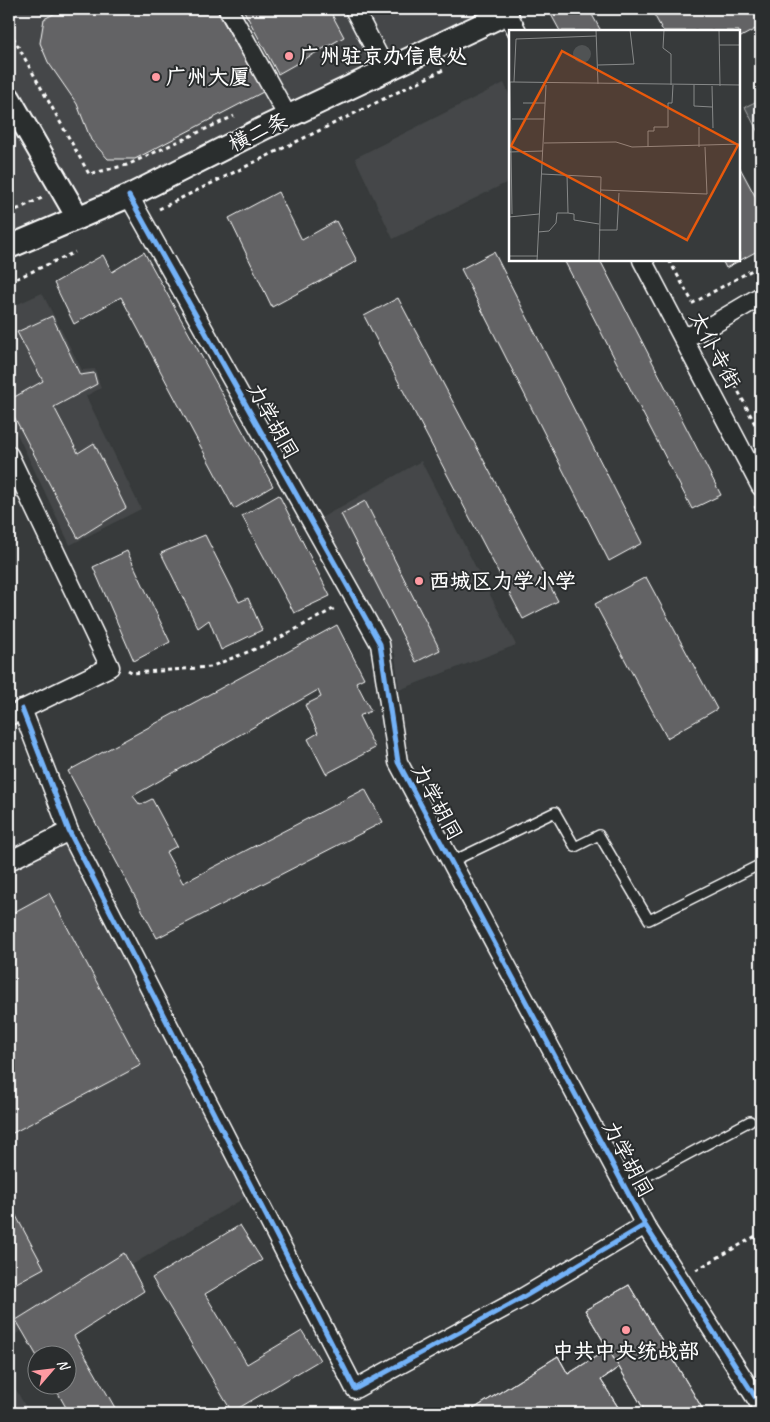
<svg xmlns="http://www.w3.org/2000/svg" width="770" height="1422" font-family="Caveat,'LXGW WenKai TC',sans-serif">
	<rect width="100%" height="100%" fill="#373a3b"/>
	<filter id="ink" filterUnits="userSpaceOnUse"><feTurbulence type="fractalNoise" baseFrequency=".02" numOctaves="2"/><feDisplacementMap in="SourceGraphic" scale="10" xChannelSelector="R" yChannelSelector="G"/><feConvolveMatrix kernelMatrix="1 2 1 2 8 2 1 2 1" color-interpolation-filters="sRGB"/></filter>
	<g filter="url(#ink)">
		<path fill="#444748" d="M9 9H493L9 247Z
			M504 83 510 96V181L393 239 355 158Z
			M42 293 82 370 95 369 101 388 86 396 141 509 70 545 9 417V308Z
			M421 461 516 645 399 690 395 654 321 518Z
			M68 837 246 1197 9 1338V868Z
			M9 1377 29 1413H9Z"/>
		<path fill="#505354" stroke="#a8a9aa" d="M761 99V138L745 107Z"/>
		<path fill="#636465" stroke="#fff" d="M63 9H216L263 92 135 159H108L91 140 77 104 48 62 40 43 44 19Z
			M243 9H329L344 37 278 74Z
			M548 9H589L601 31H560Z
			M651 9H761V26L739 38V31H663Z
			M739 166 761 207V249L726 268 722 260H739Z
			M278 192 302 240 336 221 357 261 272 307 229 218Z
			M144 252 273 486 234 509 121 297 74 324 54 283 103 255 112 272Z
			M494 252 642 543 609 561 461 269Z
			M564 260H600L721 495 692 509Z
			M398 298 558 601 523 619 364 316Z
			M52 316 80 375 94 373 97 384 54 407 78 453 94 443 126 508 78 538 9 407V400L43 381 17 332Z
			M279 495 330 596 294 613 242 516Z
			M365 501 440 650 416 662 341 514Z
			M205 535 239 602 248 598 262 630 221 650 209 620 198 628 161 553Z
			M127 551 170 642 134 661 93 567Z
			M646 577 717 709 667 738 595 604Z
			M337 625 364 678 356 682 371 711 359 716 375 748 326 774 308 739 318 733 305 705 321 697 318 690 133 796 140 805 152 799 177 846 166 852 183 883 365 789 383 822 157 938 68 771Z
			M49 893 141 1065 9 1135V915Z
			M14 1212 44 1268 9 1287V1215Z
			M240 1225 262 1260 205 1294 247 1364 302 1331 320 1360 232 1412 152 1278Z
			M124 1253 144 1291 74 1336 118 1413H69L53 1384H68V1354H38V1358L16 1320Z
			M629 1285 705 1413H646L619 1367 601 1380 618 1407 608 1413H467L558 1356 568 1374 608 1349 585 1310Z
			M629 1285 705 1413H646L585 1310Z
			M608 1349 619 1367 601 1380 618 1407 608 1413H467L558 1356 568 1374Z"/>
		<g fill="none" stroke-linecap="round" stroke-linejoin="round">
			<defs>
				<path id="service" d="M451 862 555 812 575 847 599 835 649 920 761 864
					M625 1188 750 1121"/>
				<path id="minor" d="M228 9 288 117
					M354 9 386 70
					M505 9 517 31
					M129 196 380 644 398 762 645 1225 761 1406
					M642 260 761 487
					M684 338 707 328 761 296
					M9 455 110 667 9 716
					M22 709 69 831 355 1389 522 1298 645 1225
					M9 861 69 831"/>
				<path id="tertiary" d="M9 98 77 216
					M9 247 129 196 266 127 507 13"/>
			</defs>
			<use href="#service" stroke="#fff" stroke-width="12"/>
			<use href="#minor" stroke="#fff" stroke-width="21"/>
			<use href="#tertiary" stroke="#fff" stroke-width="26"/>
			<path stroke="#fff" stroke-width="3" stroke-dasharray="4 4" stroke-linecap="butt" d="M9 30 89 174 127 165 234 116
				M159 209 445 69
				M9 213 42 198
				M669 260 693 303 761 265
				M9 282 75 252
				M717 349 761 436
				M755 506 761 517
				M128 670 133 673 210 667 270 643 337 607
				M696 1270 761 1233"/>
			<use href="#service" stroke="#2a2d2e" stroke-width="9"/>
			<use href="#minor" stroke="#2a2d2e" stroke-width="18"/>
			<use href="#tertiary" stroke="#2a2d2e" stroke-width="22"/>
			<defs>
				<path id="cycleway" d="M129 196 380 644 398 762 645 1225 761 1406
					M22 709 69 831 355 1389 522 1298 645 1225"/>
			</defs>
			<use href="#cycleway" stroke="#2a2d2e" stroke-width="8"/>
			<use href="#cycleway" stroke="#73b2f8" stroke-width="5"/>
		</g>
	</g>
	<g fill="#ff9aa2" stroke="#2a2d2e" stroke-width="2">
		<circle cx="289" cy="56" r="5"/>
		<circle cx="156" cy="77" r="5"/>
		<circle cx="419" cy="581" r="5"/>
		<circle cx="626" cy="1330" r="5"/>
	</g>
	<g text-anchor="middle" dominant-baseline="central" stroke-width="4" stroke-linejoin="round" paint-order="stroke">
		<g font-size="21" font-weight="bold" fill="#fff" stroke="#2a2d2e" text-anchor="start">
			<text x="299" y="56">广州驻京办信息处</text>
			<text x="166" y="77">广州大厦</text>
			<text x="429" y="581">西城区力学小学</text>
			<text x="626" y="1351" text-anchor="middle">中共中央统战部</text>
		</g>
		<g font-size="21" fill="#fff" stroke="#2a2d2e">
			<text transform="translate(258 132) rotate(-26)">横二条</text>
			<text transform="translate(715 350) rotate(62)">太仆寺街</text>
			<text transform="translate(273 421) rotate(61)">力学胡同</text>
			<text transform="translate(437 802) rotate(62)">力学胡同</text>
			<text transform="translate(628 1159) rotate(62)">力学胡同</text>
		</g>
	</g>
	<g transform="translate(509 30)">
		<rect width="231" height="231" fill="#373a3b"/>
		<path d="M64 24a9 9 0 1 1 18 0a9 9 0 1 1-18 0Z" fill="#505354"/>
		<path fill="none" stroke="#878989" stroke-width="1" d="M87 0 89 54M155 0 154 18 162 24V55M210 0 211 56M87 6 7 9 5 52 232 55M210 15H232M89 35 125 34 121 0M185 55V76L203 77M203 56 204 98M14 73H36M3 89H36M190 97V117M35 113 107 112 123 117 232 114M139 117V101H145V97H159V73H163L164 55M0 122 34 121M33 144 92 147 90 231M58 145 59 183 65 184V190L90 194M92 160 198 164 196 117M3 184 1 52H5M0 187 30 184M90 200H108L110 163M29 202 40 201 47 193 48 183H59M0 226H29M28 231 37 55"/>
		<path fill="#e8590c" fill-opacity="0.15" stroke="#e8590c" stroke-width="2.5" d="M53 21 229 115 178 210 2 116Z"/>
		<rect width="231" height="231" fill="none" stroke="#fff" stroke-width="2.5"/>
	</g>
	<rect width="770" height="1422" fill="none" stroke="#2a2d2e" stroke-width="30"/>
	<rect x="15" y="15" width="740" height="1392" fill="none" stroke="#fff" stroke-width="2" filter="url(#ink)"/>
	<g transform="translate(52 1370) rotate(62)"><circle r="24" fill="#2a2d2e" stroke="#7f8182"/>
	<path d="M0-4L9 19L0 12L-9 19Z" fill="#ff9aa2"/>
	<text y="-8" font-size="14" font-weight="bold" text-anchor="middle" fill="#ffffff">N</text>
	</g>
</svg>
